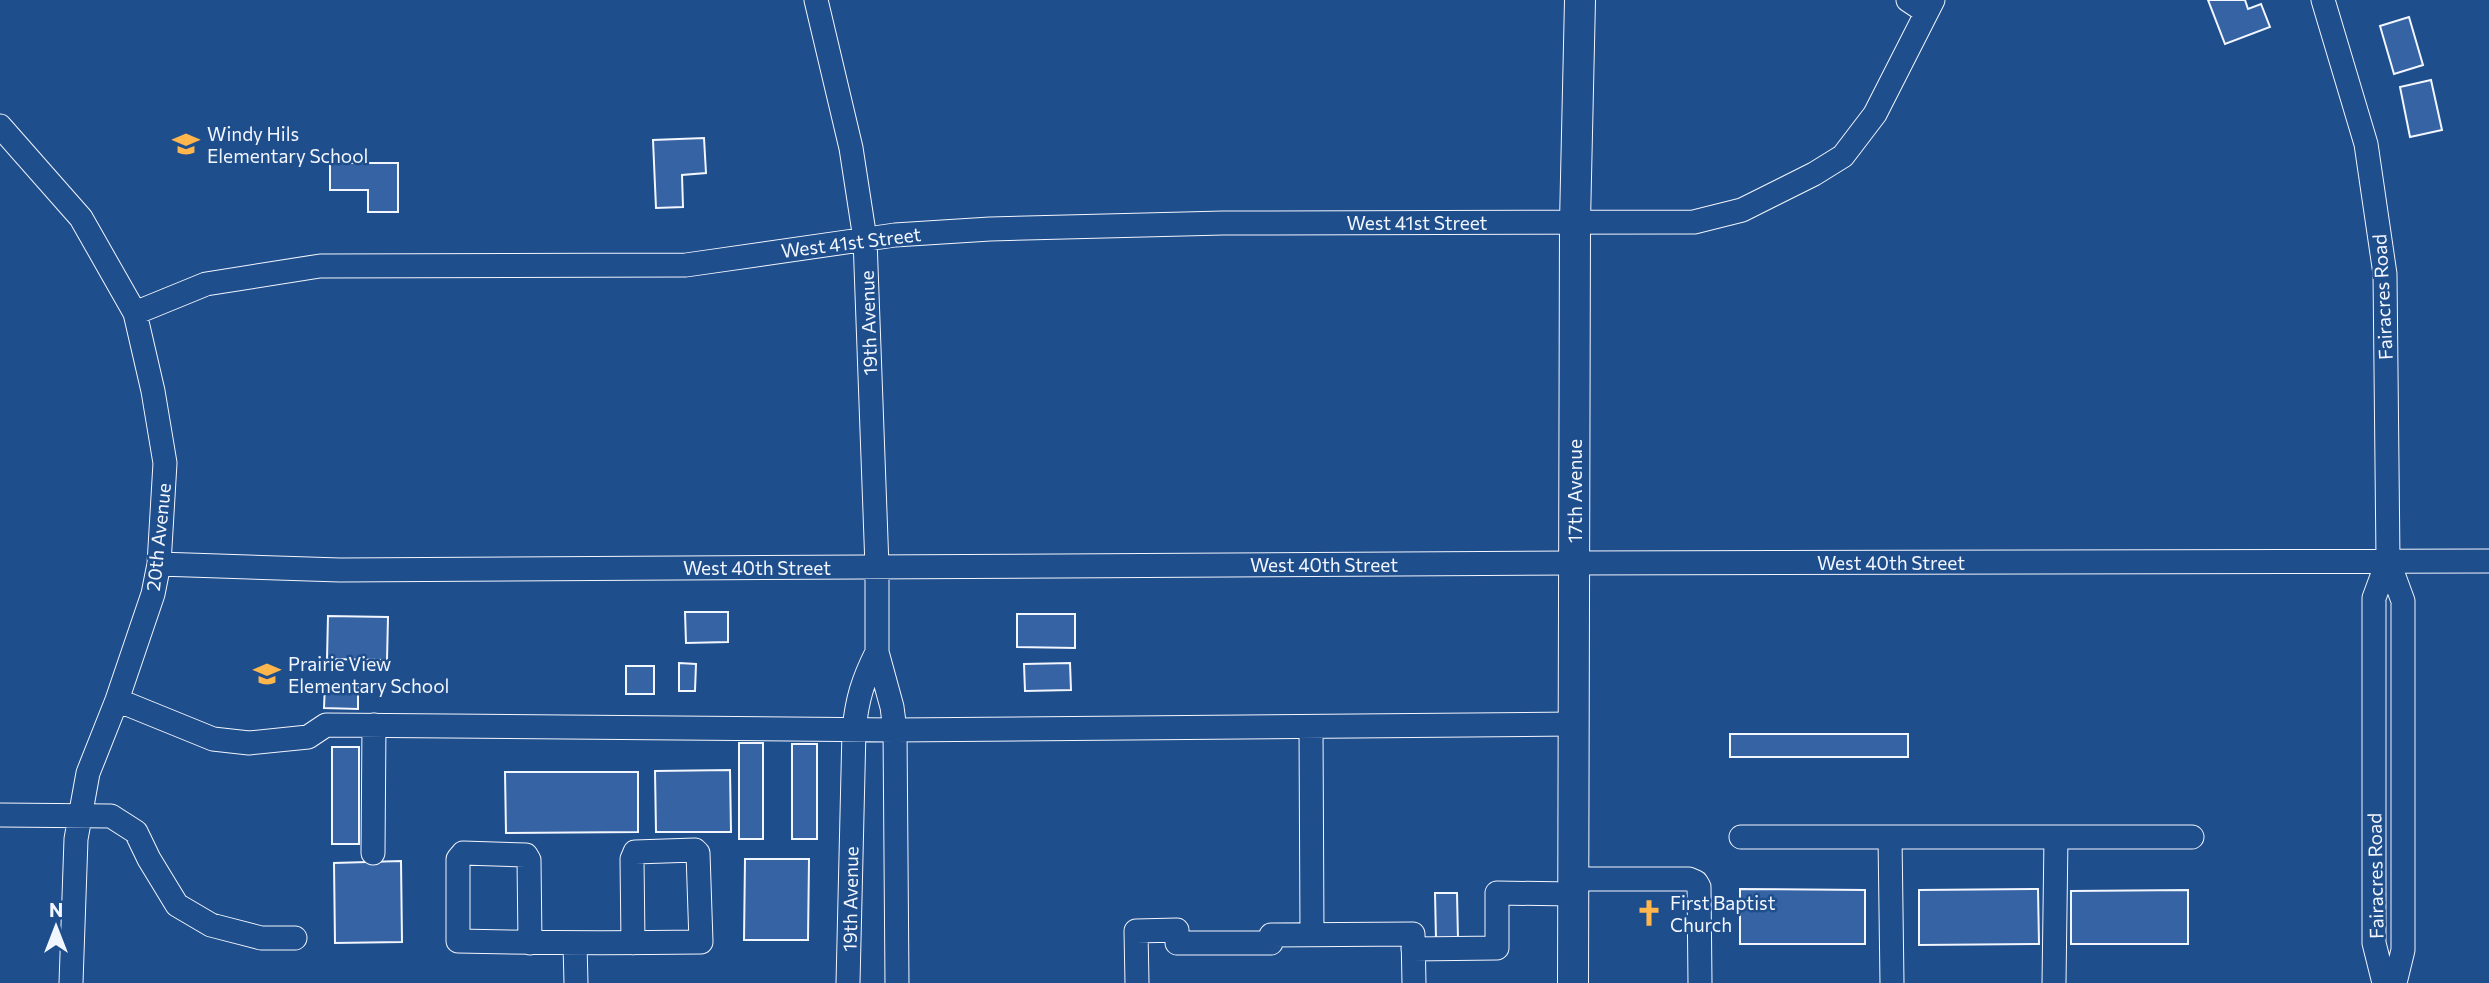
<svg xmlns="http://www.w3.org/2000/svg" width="2489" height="983" font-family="Commissioner,sans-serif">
	<rect width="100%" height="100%" fill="#1f4e8c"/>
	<path fill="#3563a3" stroke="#f2f6ff" stroke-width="2" d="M2208 0H2245L2248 9 2261 4 2270 27 2225 44Z
		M2409 17 2423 65 2394 74 2380 26Z
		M2431 80 2442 130 2410 137 2400 87Z
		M704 138 706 173 682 175 683 207 656 208 653 140Z
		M330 163H398V212H368V190H330Z
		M685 612H728V642L686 643Z
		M1017 614H1075V648L1017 647Z
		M328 616 388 617 387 660 327 659Z
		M679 663 696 664 695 691H679Z
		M1070 663 1071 690 1025 691 1024 664Z
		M626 666H654V694H626Z
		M325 684H358V709L324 708Z
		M1730 734H1908V757H1730Z
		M739 743H763V839H739Z
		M792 744H817V839H792Z
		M332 747H359V844H332Z
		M730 770 731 832H656L655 771Z
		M505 772H638V832L506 833Z
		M745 859H809L808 940H744Z
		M401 861 402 942 335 943 334 863Z
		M1740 889 1865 890V944H1740Z
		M2038 889 2039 944 1919 945V890Z
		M2188 890V944H2071V891Z
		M1435 893H1457L1458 939H1436Z"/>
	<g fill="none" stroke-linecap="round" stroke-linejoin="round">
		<defs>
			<path id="minor" d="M816 0 851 148 865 239 877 567V652L892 707 895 730 897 983
				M1908 0 1926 12
				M2323 0 2366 144 2385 274 2388 560 2403 601V950L2395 983
				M0 126 81 218 135 313 153 391 165 463 159 564 153 594 117 700 88 773 76 839 71 983
				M135 313 206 284 320 266 686 265 895 235 990 229 1223 223 1694 222 1742 210 1814 174 1843 156 1875 114 1933 0
				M159 564 340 570 1573 563 2489 561
				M117 700 213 739 249 743 308 737 326 725 895 730 1573 724
				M1311 728 1312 934
				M0 815 111 816 136 832 149 859 177 905 211 925 261 938H295
				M1741 837H2192
				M1890 837 1892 983
				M373 853 374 725
				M1572 879H1689L1696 882 1699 887 1700 983
				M530 943 529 860 526 855 463 853 458 859V941C539 943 620 943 701 942L698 853 695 850 635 852 632 859 633 943
				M575 944 576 983
				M1413 949 1497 948V893L1572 894
				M848 983 854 730C857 699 863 680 877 652
				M1137 983 1136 931 1177 930V943H1271V935L1413 934 1414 983
				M2054 983 2056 837
				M2384 983 2374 943V598L2388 560"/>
			<path id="major" d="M1573 983 1575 222 1580 0"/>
		</defs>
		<use href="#minor" stroke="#f2f6ff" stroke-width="25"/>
		<use href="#major" stroke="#f2f6ff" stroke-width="32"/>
		<use href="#minor" stroke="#1f4e8c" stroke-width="23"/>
		<use href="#major" stroke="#1f4e8c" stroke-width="30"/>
	</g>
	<defs>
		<symbol id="school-bare" viewBox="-9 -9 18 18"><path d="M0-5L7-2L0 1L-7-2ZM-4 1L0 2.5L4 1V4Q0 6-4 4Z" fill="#ffb74d" stroke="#1f4e8c" stroke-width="2.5" paint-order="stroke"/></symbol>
		<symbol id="church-bare" viewBox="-9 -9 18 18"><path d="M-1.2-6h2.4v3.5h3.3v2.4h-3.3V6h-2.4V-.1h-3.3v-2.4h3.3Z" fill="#ffb74d" stroke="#1f4e8c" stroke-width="2.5" paint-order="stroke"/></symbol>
	</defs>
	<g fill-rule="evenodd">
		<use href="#school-bare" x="167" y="125" width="38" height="38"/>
		<use href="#school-bare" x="248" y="655" width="38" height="38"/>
		<use href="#church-bare" x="1630" y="894" width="38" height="38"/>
	</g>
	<g text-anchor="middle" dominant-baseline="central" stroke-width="5" stroke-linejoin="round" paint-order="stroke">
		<g font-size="19" fill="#f2f6ff" stroke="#1f4e8c" text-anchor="start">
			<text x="207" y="133">Windy Hils<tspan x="207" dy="22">Elementary School</tspan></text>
			<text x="288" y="663">Prairie View<tspan x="288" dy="22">Elementary School</tspan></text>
			<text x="1670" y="902">First Baptist<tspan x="1670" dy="22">Church</tspan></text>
		</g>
		<g font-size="19" fill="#f2f6ff" stroke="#1f4e8c">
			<text x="1417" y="222">West 41st Street</text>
			<text transform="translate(851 242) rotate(-7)">West 41st Street</text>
			<text transform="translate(2382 297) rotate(-93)">Fairacres Road</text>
			<text transform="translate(868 323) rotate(-92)">19th Avenue</text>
			<text transform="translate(1574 491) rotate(-90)">17th Avenue</text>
			<text transform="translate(158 537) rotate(-84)">20th Avenue</text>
			<text x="1891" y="562">West 40th Street</text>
			<text x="1324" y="564">West 40th Street</text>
			<text x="757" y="567">West 40th Street</text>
			<text transform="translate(2375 876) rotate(-91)">Fairacres Road</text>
			<text transform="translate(850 899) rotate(-89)">19th Avenue</text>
		</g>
	</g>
	<g transform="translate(56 927)" stroke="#1f4e8c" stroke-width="5" paint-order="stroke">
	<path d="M0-5L12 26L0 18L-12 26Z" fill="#f2f6ff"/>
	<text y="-10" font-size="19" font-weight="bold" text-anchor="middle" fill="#f2f6ff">N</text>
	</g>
</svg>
